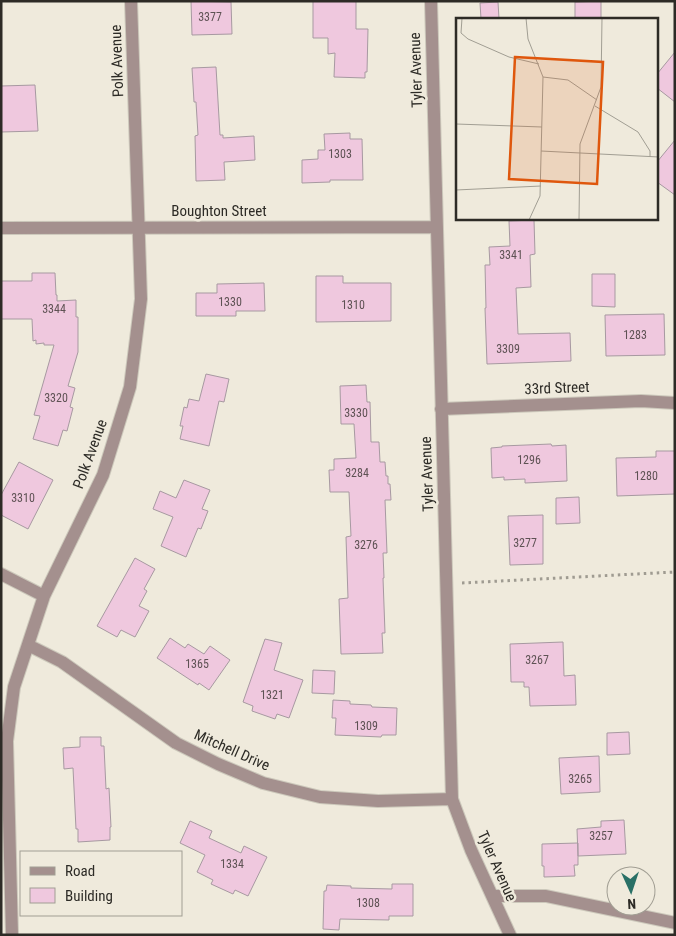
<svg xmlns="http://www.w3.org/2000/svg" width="676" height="936" font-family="'Roboto Condensed',sans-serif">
	<rect width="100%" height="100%" fill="#efeadc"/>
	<path fill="#efc8de" stroke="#a799a1" d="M191 1 231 2 232 34 192 35Z
		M313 1H356V29H368L367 72H365V78L334 77 335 53 328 54V38H313Z
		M601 1V19H575V2Z
		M498 2 499 19H481L480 3Z
		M675 52V102L657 88V74Z
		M216 67 220 135H223V138L254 136 255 160 224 162 225 180 196 181 195 136 198 135 196 102H194L192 68Z
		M35 85 38 131 1 132V86Z
		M350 133V139H362L363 180H330V182L302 183V160L318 159V150H325L324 134Z
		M675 140V195L657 182V162Z
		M534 220 535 254 530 255 531 287 516 288 518 334 570 333 571 361 487 364 485 308H486L485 265H490L489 247 510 246 509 221Z
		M32 273H55L56 295H57V301L76 300V317H78V352L68 386 75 388 70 407 73 408 67 431 63 430 58 446 33 439 40 416 34 415 54 345H44V343L36 344V340L33 341 32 319H1V281H32Z
		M592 274H615V307L592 306Z
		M316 276H343V283H391V321L316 322Z
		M264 283 265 311H236V316H196V293H217V284Z
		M664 314 665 355 606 356 605 315Z
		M206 374 229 379 224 402 219 401 209 446 180 439 183 426H180L184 407 187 408 189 399 199 401Z
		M366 385 367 402H370L371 442H379L380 462H385L386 476H388V484H390L391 500H385L387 553H383L384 578H383L385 633H382L383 653 341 654 339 599 348 598 346 537 351 536 349 492H330L329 470H334V459L356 458 354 424H341L340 386Z
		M551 444 552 446 566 445 567 481 525 483V479L504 480V477L492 478 491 448 502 447V446Z
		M656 451H675V494L617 496 616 458 656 457Z
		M19 462 53 480 28 529 1 515V495Z
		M184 480 210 490 202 509 208 511 201 529 198 528 186 557 161 546 173 517 153 509 160 491 176 498Z
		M579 497 580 523 556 524V498Z
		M543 515V564L510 565 508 516Z
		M135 558 155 569 144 589 147 591 139 606 149 611 135 637 121 630 117 637 97 626Z
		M170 638 185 648 188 644 204 654 210 646 230 660 209 690 199 683 198 685 157 658Z
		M265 639 282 643 274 670 303 680 289 718 277 714 275 719 252 711 253 706 243 702Z
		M563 642 564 676 575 675 576 705 530 706 529 687H524V682H511L510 644Z
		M313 670 335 671 334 694 312 693Z
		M333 700 350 701V704L371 705 372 707 397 708 396 735H382L381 737 335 735 336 718H332Z
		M629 732 630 754 607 755V733Z
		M80 737H101V746H104L106 789 109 788 111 827H110V840L78 842V829H76L73 768 64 769 63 748 80 747Z
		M599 756 600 792 561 794 559 758Z
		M624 820 626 854 578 856 577 829 601 827V821Z
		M190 821 212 831 209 838 241 853 244 846 267 857 248 896 235 890 233 894 211 884 213 880 197 872 205 855 180 843Z
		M578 843V865H574L575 876 544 877V866H542V844Z
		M392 884H413V916H389V920L340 919 339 930 323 929 324 891H326L327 885 351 886V888L392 889Z"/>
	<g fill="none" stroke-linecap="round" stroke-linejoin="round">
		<defs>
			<path id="minor" d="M431 1 452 799 471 850 510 935
				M1 228 437 227
				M441 409 641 401 675 403
				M1 574 44 596
				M28 645 62 662 176 743 218 764 263 783 320 797 378 801 452 799
				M493 896H546L675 923
				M12 935 7 741 14 687 44 596 103 475 130 387 141 299 131 1"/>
		</defs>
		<use href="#minor" stroke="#ccc8bb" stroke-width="14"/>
		<path stroke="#9f9b91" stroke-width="3" stroke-dasharray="2.5 4" stroke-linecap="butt" d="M462 583 675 572"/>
		<use href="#minor" stroke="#a4908e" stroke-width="12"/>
	</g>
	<g text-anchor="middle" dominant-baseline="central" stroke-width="5" stroke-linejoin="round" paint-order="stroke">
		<g font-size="12" fill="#5e5254">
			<text x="210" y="17">3377</text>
			<text x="340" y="154">1303</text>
			<text x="511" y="255">3341</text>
			<text x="230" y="302">1330</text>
			<text x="353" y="305">1310</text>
			<text x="54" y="309">3344</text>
			<text x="635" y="335">1283</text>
			<text x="508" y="349">3309</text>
			<text x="56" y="398">3320</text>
			<text x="356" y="413">3330</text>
			<text x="529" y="460">1296</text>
			<text x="357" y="473">3284</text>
			<text x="646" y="476">1280</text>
			<text x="23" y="498">3310</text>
			<text x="525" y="543">3277</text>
			<text x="366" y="545">3276</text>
			<text x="537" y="660">3267</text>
			<text x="197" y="664">1365</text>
			<text x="272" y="695">1321</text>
			<text x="366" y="726">1309</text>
			<text x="580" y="779">3265</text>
			<text x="601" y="836">3257</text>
			<text x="232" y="864">1334</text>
			<text x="368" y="903">1308</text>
		</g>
		<g font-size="15" fill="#2d2b26" stroke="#efeadc">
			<text transform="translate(117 61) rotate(-92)">Polk Avenue</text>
			<text transform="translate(416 70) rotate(-92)">Tyler Avenue</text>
			<text x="219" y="211">Boughton Street</text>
			<text transform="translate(557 388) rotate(-2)">33rd Street</text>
			<text transform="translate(90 454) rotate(-70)">Polk Avenue</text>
			<text transform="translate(427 474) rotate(-92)">Tyler Avenue</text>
			<text transform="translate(232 750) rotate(24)">Mitchell Drive</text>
			<text transform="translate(497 866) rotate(66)">Tyler Avenue</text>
		</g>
	</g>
	<g transform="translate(456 18)">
		<rect width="202" height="202" fill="#efeadc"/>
		<path fill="none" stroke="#a19e93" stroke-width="1" d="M6 0 5 15 12 21 53 39 83 46M70 0 72 21 87 59 84 178 73 202M87 59 112 62 141 82M139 88 182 114 194 133V139M0 106 86 109M85 133 203 139M0 172 85 168M123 202 124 126 145 69 146 0"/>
		<path fill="#df570d" fill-opacity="0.15" stroke="#df570d" stroke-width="2.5" d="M59 39 147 44 141 166 53 161Z"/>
		<rect width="202" height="202" fill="none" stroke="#2d2b26" stroke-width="2.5"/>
	</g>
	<rect width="676" height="936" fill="none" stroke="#2d2b26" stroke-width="5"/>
	<rect x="20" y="851" width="162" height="65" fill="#efeadc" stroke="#a19e93"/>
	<rect x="30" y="867" width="25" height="8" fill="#a4908e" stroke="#a19e93"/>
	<text x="65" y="876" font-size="15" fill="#2d2b26">Road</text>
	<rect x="30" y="888" width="25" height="15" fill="#efc8de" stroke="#a19e93"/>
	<text x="65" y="901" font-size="15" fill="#2d2b26">Building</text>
	<g transform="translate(631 891) rotate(177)"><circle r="24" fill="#efeadc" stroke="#a19e93"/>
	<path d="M0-4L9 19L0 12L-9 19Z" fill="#297066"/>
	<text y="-8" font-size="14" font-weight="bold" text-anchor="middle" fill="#2d2b26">N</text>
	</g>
</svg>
